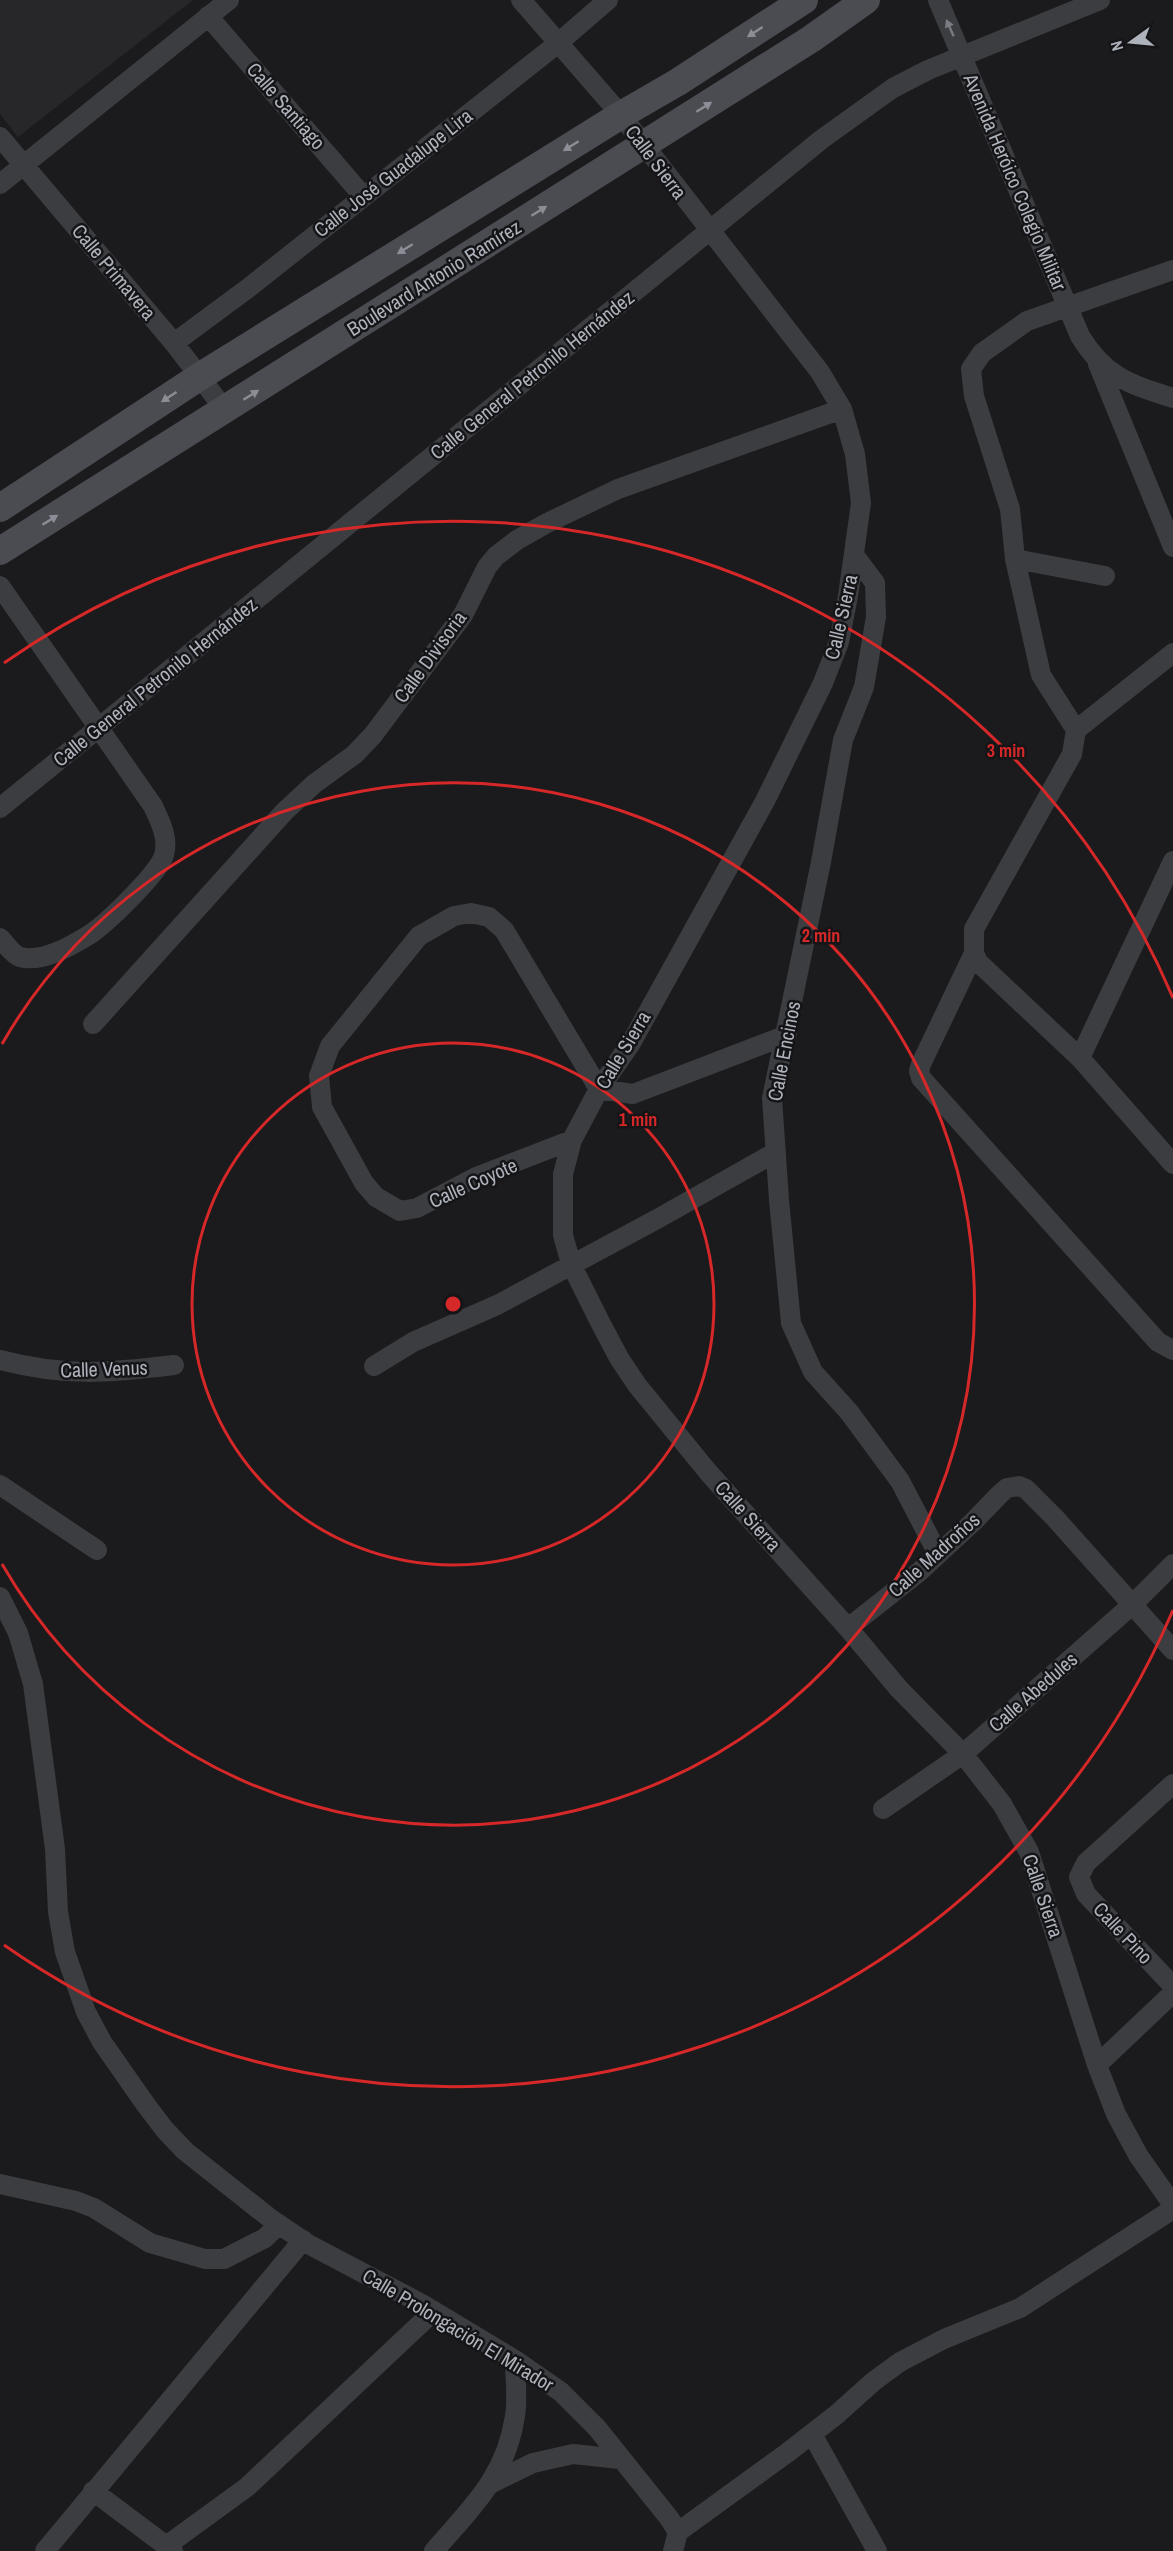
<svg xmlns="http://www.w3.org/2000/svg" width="1173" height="2551" viewBox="0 0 1173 2551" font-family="'Archivo Narrow',sans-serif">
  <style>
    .built { fill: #272729 }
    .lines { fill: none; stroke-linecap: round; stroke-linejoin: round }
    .street { stroke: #3c3d41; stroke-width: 20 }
    .secondary { stroke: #4a4c51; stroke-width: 28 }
    .oneway { fill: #7b7d84 }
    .oneway2 { fill: #8b8e96 }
    .ring { fill: none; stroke: #d62828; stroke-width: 3 }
    .labels { text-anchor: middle; stroke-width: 5; stroke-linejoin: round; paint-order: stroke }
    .street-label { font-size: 20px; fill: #aeb2bb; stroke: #151518 }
    .centre { fill: #d62828; stroke: #151518; stroke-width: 3 }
    .ring-label { font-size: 18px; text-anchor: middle; font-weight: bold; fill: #d62828; stroke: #151518; stroke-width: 5; stroke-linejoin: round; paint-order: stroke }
  </style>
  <rect width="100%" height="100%" fill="#1b1a1d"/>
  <path class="built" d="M0 0H193L18 137 0 114Z"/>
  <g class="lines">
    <path class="street" d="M521 0 621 115 820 372 842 409 855 454 861 503 848 596 839 642 823 683 765 801 631 1043 599 1089 572 1140 563 1174V1235L571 1264 600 1322 619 1358 637 1385 708 1472 848 1628 899 1689 963 1754 1002 1804 1029 1852 1097 2065 1116 2114 1138 2155 1173 2205
      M938 0 1080 336C1105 377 1129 384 1173 398
      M208 16 363 196
      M0 137 174 343 225 410
      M0 184 229 0
      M1173 270 1027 321 982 353 971 369 974 396 1010 509 1015 559 1041 675 1076 730 1072 754 974 929V953L978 962 1080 1058 1173 1164
      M174 343 247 289 557 44 608 0
      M1098 364 1173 547
      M854 555 875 583 876 617 864 687 843 740 821 862 772 1098 779 1200 791 1323 813 1372 849 1412 900 1481 938 1554
      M1015 559 1105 576
      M0 586 153 806C160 821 169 838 164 855 159 873 106 924 89 935 71 946 42 963 20 957 12 954 6 944 0 938
      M1076 730 1173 653
      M0 808 822 139 893 88 928 70 1100 0
      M974 953 921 1064 919 1071 921 1078 1158 1342 1173 1350
      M93 1024 284 812 314 784 355 754 373 735 463 615 487 567 496 556 517 540 547 523 618 489 842 409
      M1080 1058 1173 861
      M572 1140 476 1177 417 1208 400 1211 376 1197 364 1183 322 1107 319 1076 330 1046 419 936 454 916 471 913 489 917 504 930 599 1089 633 1094 787 1035
      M0 1360C65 1377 108 1373 174 1365
      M374 1366 413 1342 497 1305 659 1218 776 1152
      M0 1485 97 1550
      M0 1597 18 1633 33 1684 55 1849 58 1912 65 1952 86 2012 102 2042 146 2105 165 2130 185 2151 271 2219 308 2244 422 2304 515 2360 561 2392 597 2428 669 2518 678 2532 673 2551
      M848 1628 919 1572 973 1522 999 1495 1007 1488 1019 1486 1026 1489 1055 1518 1173 1650
      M1173 1784 1086 1863 1079 1877 1086 1894 1173 1986
      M883 1809 963 1754 1133 1604 1173 1564
      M1097 2065 1173 1993
      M0 2184 76 2201 94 2208 150 2243 205 2259H224L265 2238 279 2224
      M812 2434 877 2551
      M492 2483 533 2463 573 2454 620 2459
      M93 2491 173 2551
      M678 2532 787 2453 836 2415 874 2381 900 2362 944 2339 1020 2308 1173 2209
      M166 2546 247 2487 434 2311
      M45 2551 303 2240
      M434 2551C472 2507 506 2477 515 2416 518 2398 515 2378 515 2360"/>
    <path class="secondary" d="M0 508 199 377 621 115 678 82 804 0
      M0 551 811 39 866 0"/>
  </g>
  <defs><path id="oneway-solid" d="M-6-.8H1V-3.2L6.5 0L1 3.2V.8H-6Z" transform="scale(1.5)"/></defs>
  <use class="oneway" href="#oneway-solid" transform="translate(950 28) rotate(-114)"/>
  <g class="oneway2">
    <use href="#oneway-solid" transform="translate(755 32) rotate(147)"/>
    <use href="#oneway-solid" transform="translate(704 107) rotate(-32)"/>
    <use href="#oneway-solid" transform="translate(571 146) rotate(148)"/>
    <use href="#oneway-solid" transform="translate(539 211) rotate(-32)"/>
    <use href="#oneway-solid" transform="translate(405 249) rotate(148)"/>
    <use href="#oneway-solid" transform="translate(251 395) rotate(-32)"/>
    <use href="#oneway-solid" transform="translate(169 397) rotate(147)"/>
    <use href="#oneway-solid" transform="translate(50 520) rotate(-32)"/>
  </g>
  <g class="ring">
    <circle cx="453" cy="1304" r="261"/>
    <path d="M2 1044A521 521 0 1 1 2 1564"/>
    <path d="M1173 1610A782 782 0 0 1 4 1945M4 663A782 782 0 0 1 1173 998"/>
  </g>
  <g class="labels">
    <g class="street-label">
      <text transform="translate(286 106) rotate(49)" y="7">Calle Santiago</text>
      <text transform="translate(656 162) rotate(53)" y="7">Calle Sierra</text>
      <text transform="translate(393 173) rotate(-38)" y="7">Calle José Guadalupe Lira</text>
      <text transform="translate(1015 182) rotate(67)" y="7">Avenida Heróico Colegio Militar</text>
      <text transform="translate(114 272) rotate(50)" y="7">Calle Primavera</text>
      <text transform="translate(434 278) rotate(-32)" y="7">Boulevard Antonio Ramírez</text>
      <text transform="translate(532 375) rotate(-39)" y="7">Calle General Petronilo Hernández</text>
      <text transform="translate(841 617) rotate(-77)" y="7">Calle Sierra</text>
      <text transform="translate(430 657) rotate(-54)" y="7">Calle Divisoria</text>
      <text transform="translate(155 682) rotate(-39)" y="7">Calle General Petronilo Hernández</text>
      <text transform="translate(623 1050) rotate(-59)" y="7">Calle Sierra</text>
      <text transform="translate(784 1051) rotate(-79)" y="7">Calle Encinos</text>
      <text transform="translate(473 1183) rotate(-24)" y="7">Calle Coyote</text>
      <text transform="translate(104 1369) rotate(-2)" y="7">Calle Venus</text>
      <text transform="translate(748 1516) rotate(48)" y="7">Calle Sierra</text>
      <text transform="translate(934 1555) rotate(-42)" y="7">Calle Madroños</text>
      <text transform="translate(1033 1692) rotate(-41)" y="7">Calle Abedules</text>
      <text transform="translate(1043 1896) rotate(71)" y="7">Calle Sierra</text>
      <text transform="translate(1123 1933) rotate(47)" y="7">Calle Pino</text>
      <text transform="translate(458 2330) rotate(31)" y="7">Calle Prolongación El Mirador</text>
    </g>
  </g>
  <circle cx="453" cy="1304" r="9" class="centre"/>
  <g class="ring-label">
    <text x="1006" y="757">3 min</text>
    <text x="821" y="942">2 min</text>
    <text x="638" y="1126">1 min</text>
  </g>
  <g transform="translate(1131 42) rotate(255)" stroke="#151518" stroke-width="4.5" paint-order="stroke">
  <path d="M0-4.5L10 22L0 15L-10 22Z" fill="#aeb2bb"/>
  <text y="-9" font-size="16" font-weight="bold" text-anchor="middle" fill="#aeb2bb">N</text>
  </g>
</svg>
